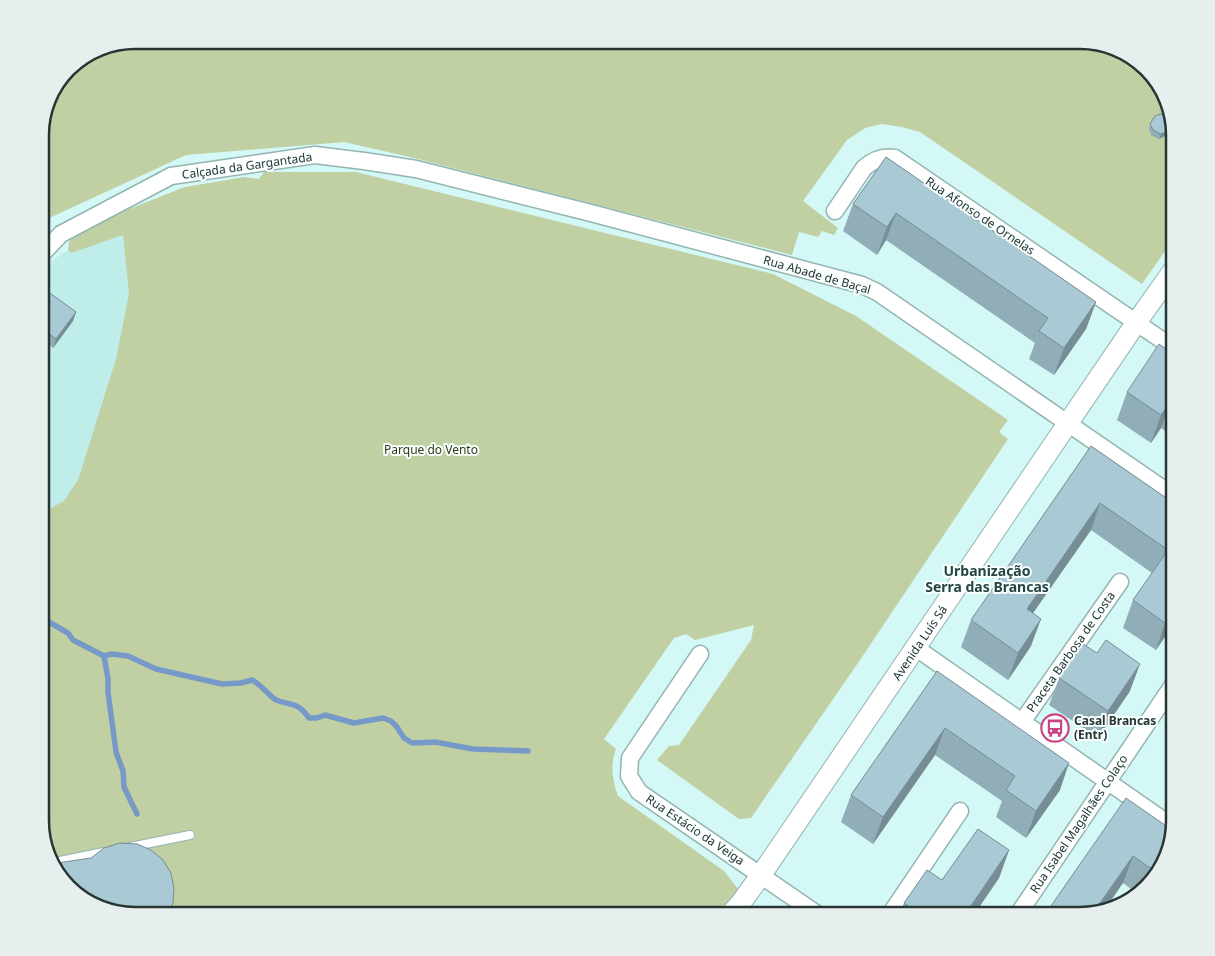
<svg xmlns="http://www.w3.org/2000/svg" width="1215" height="956" viewBox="0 0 1215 956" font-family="'Noto Sans',sans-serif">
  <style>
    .built { fill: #bfede9 }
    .green { fill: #c0d0a3 }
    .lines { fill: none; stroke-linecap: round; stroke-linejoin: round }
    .stream { stroke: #7799c8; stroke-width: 5.5 }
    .service-casing { stroke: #93b5b2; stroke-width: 10 }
    .minor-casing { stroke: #93b5b2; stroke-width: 19 }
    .tertiary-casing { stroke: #93b5b2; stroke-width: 22 }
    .service { stroke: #fff; stroke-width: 8 }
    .minor { stroke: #fff; stroke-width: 16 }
    .tertiary { stroke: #fff; stroke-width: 20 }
    .wall { fill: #91adb7 }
    .shaded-wall { fill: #768d95 }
    .building { fill: #a9c9d5; stroke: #768d95 }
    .labels { text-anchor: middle; stroke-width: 4; stroke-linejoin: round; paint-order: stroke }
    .street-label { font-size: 12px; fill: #273534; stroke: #f8fffe }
    .park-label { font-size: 12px; fill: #313d13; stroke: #f8fffe }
    .poi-label { font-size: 12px; font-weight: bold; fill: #273534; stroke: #f8fffe; text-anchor: start }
    .neighbourhood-label { font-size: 14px; font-weight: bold; fill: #264543; stroke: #f8fffe }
    .rim { fill: none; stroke: #273534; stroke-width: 2.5 }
  </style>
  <rect width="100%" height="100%" fill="#d4f8f5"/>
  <path class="built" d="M185 187 206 280 40 550V268L68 250 69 242 74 237 124 211Z"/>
  <path class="green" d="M135 40H1081L1143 63 1165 93 1175 135V237L1142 284 920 132 902 127 882 124 865 128 847 140 803 201 838 228 834 235 822 231 818 237 799 232 792 255 418 159 344 142 186 155 47 219 40 224V128L50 93 72 64Z
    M264 172H356L773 274 856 316 1008 420 999 432 1008 439 860 660 751 818 739 819 657 760 669 746 679 745 751 640 754 625 695 640 686 634 674 638 604 739 616 749C610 766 612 779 618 796L724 871 757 913 762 916H134L72 893 50 863 40 827V514L64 501 78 480 116 359 129 294 123 235 71 253 68 250 69 242 74 237 124 211 185 187 244 177 259 179Z"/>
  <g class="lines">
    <path class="stream" d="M40 617 68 633 73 640 104 656 112 654 128 656 156 669 222 684 241 683 252 680C262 685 270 697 276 700 291 706 297 701 309 718H317L325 715 354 723 383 718 391 721 397 727 404 738 412 743 435 742 473 749 528 751
      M104 656 108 679V692L116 752 123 771 124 787 137 814"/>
    <g class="service-casing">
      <path id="service" d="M130 847 190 835
        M50 863 104 852"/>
    </g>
    <g class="minor-casing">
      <path id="minor" d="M835 211 864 168C874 159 883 156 895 158L1175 349
        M40 256 61 234 171 176 315 155 364 161 416 169 591 213 862 285 877 292 1175 497
        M916 648 1173 827
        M700 654 630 758 629 776 639 792 820 916
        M1022 722 1120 582
        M889 916 960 811
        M1017 916 1175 682"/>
    </g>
    <g class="tertiary-casing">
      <path id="tertiary" d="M729 916 740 904 761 875 1136 323 1175 268"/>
    </g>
    <use href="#service" class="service"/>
    <use href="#minor" class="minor"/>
    <use href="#tertiary" class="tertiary"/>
  </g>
  <path class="wall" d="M1150 124 1168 131 1165 136 1159 139 1151 135 1149 129Z
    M886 157 1096 302 1086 329 1054 375 1029 359 1035 343 886 240 877 255 843 231 853 204Z
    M40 286 76 312 73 321 53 348 40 339Z
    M1175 355V438L1161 428 1151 443 1117 420 1127 392Z
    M1091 446 1175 504V622L1156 650 1123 628 1133 600 1152 573 1091 530 1033 613 1031 646 1008 680 961 647 971 620Z
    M937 671 1060 790 1026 838 996 817 1002 801 935 755 873 844 841 822 851 795Z
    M1059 678 1130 691 1098 738 1049 705Z
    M1172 830 1152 884 1138 894 1123 883 1044 916Z
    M1009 850 999 878 973 916H899L904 903 942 880Z"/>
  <path class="shaded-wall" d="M1170 126 1165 136 1159 139 1161 134Z
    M896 213 886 240 877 255 887 227Z
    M1096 302 1086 329 1054 375 1064 348Z
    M76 312 73 321 53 348 56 339Z
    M1171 401 1161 428 1151 443 1161 415Z
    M1100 503 1091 530 1017 636 1027 609Z
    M1175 609V622L1156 650 1165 623Z
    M1041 619 1031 646 1008 680 1018 653Z
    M1140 664 1130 691 1098 738 1108 711Z
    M945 728 935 755 873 844 883 817Z
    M1069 763 1060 790 1026 838 1036 811Z
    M1009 850 999 878 973 916H964Z
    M1133 856 1123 883 1104 911 1093 913Z"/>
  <path class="building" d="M1161 114 1167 117 1170 126 1167 131 1161 134 1153 130 1150 124 1155 116Z
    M886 157 1096 302 1064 348 1039 331 1048 318 896 213 887 227 853 204Z
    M40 286 76 312 56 339 40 327Z
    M1159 344 1175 355V404L1171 401 1161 415 1127 392Z
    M1091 446 1175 504V609L1165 623 1133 600 1168 550 1100 503 1027 609 1041 619 1018 653 971 620Z
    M1106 640 1140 664 1108 711 1059 678 1083 644 1097 653Z
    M937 671 1069 763 1036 811 1006 790 1015 776 945 728 883 817 851 795Z
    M1126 798 1172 830 1156 872 1133 856 1093 913 1080 916H1044Z
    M978 829 1009 850 964 916H923L904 903 927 870 942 880Z
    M120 843 137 844 151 850 163 860 171 873 174 888 173 903 167 916H134L72 893 50 864 91 858 104 848Z"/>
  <defs>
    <g id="bus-ring" transform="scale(1.4375)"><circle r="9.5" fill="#f8fffe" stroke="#cb4382" stroke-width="1.5"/><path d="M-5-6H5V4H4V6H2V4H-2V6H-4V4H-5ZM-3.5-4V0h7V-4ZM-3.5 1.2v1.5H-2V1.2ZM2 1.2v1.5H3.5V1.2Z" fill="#cb4382"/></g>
  </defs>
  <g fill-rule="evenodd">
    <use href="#bus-ring" x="1055" y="728"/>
  </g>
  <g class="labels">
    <g class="street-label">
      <text transform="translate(247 166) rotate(-8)" y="4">Calçada da Gargantada</text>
      <text transform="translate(980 216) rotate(34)" y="4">Rua Afonso de Ornelas</text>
      <text transform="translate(817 275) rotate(16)" y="4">Rua Abade de Baçal</text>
      <text transform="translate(920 643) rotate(-56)" y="4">Avenida Luís Sá</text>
      <text transform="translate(1071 652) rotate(-55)" y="4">Praceta Barbosa de Costa</text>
      <text transform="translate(1079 824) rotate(-56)" y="4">Rua Isabel Magalhães Colaço</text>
      <text transform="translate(695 830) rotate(34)" y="4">Rua Estácio da Veiga</text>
    </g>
    <g class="park-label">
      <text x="431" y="454">Parque do Vento</text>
    </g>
    <g class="poi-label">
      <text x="1074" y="725">Casal Brancas<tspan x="1074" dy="14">(Entr)</tspan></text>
    </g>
    <g class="neighbourhood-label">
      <text x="987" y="576">Urbanização<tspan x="987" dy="16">Serra das Brancas</tspan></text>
    </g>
  </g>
  <path d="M0 0H1215V956H0ZM135 49H1080A86 86 0 0 1 1166 135V821A86 86 0 0 1 1080 907H135A86 86 0 0 1 49 821V135A86 86 0 0 1 135 49Z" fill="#e7efee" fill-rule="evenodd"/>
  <path class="rim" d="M135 49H1080A86 86 0 0 1 1166 135V821A86 86 0 0 1 1080 907H135A86 86 0 0 1 49 821V135A86 86 0 0 1 135 49Z"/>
</svg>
